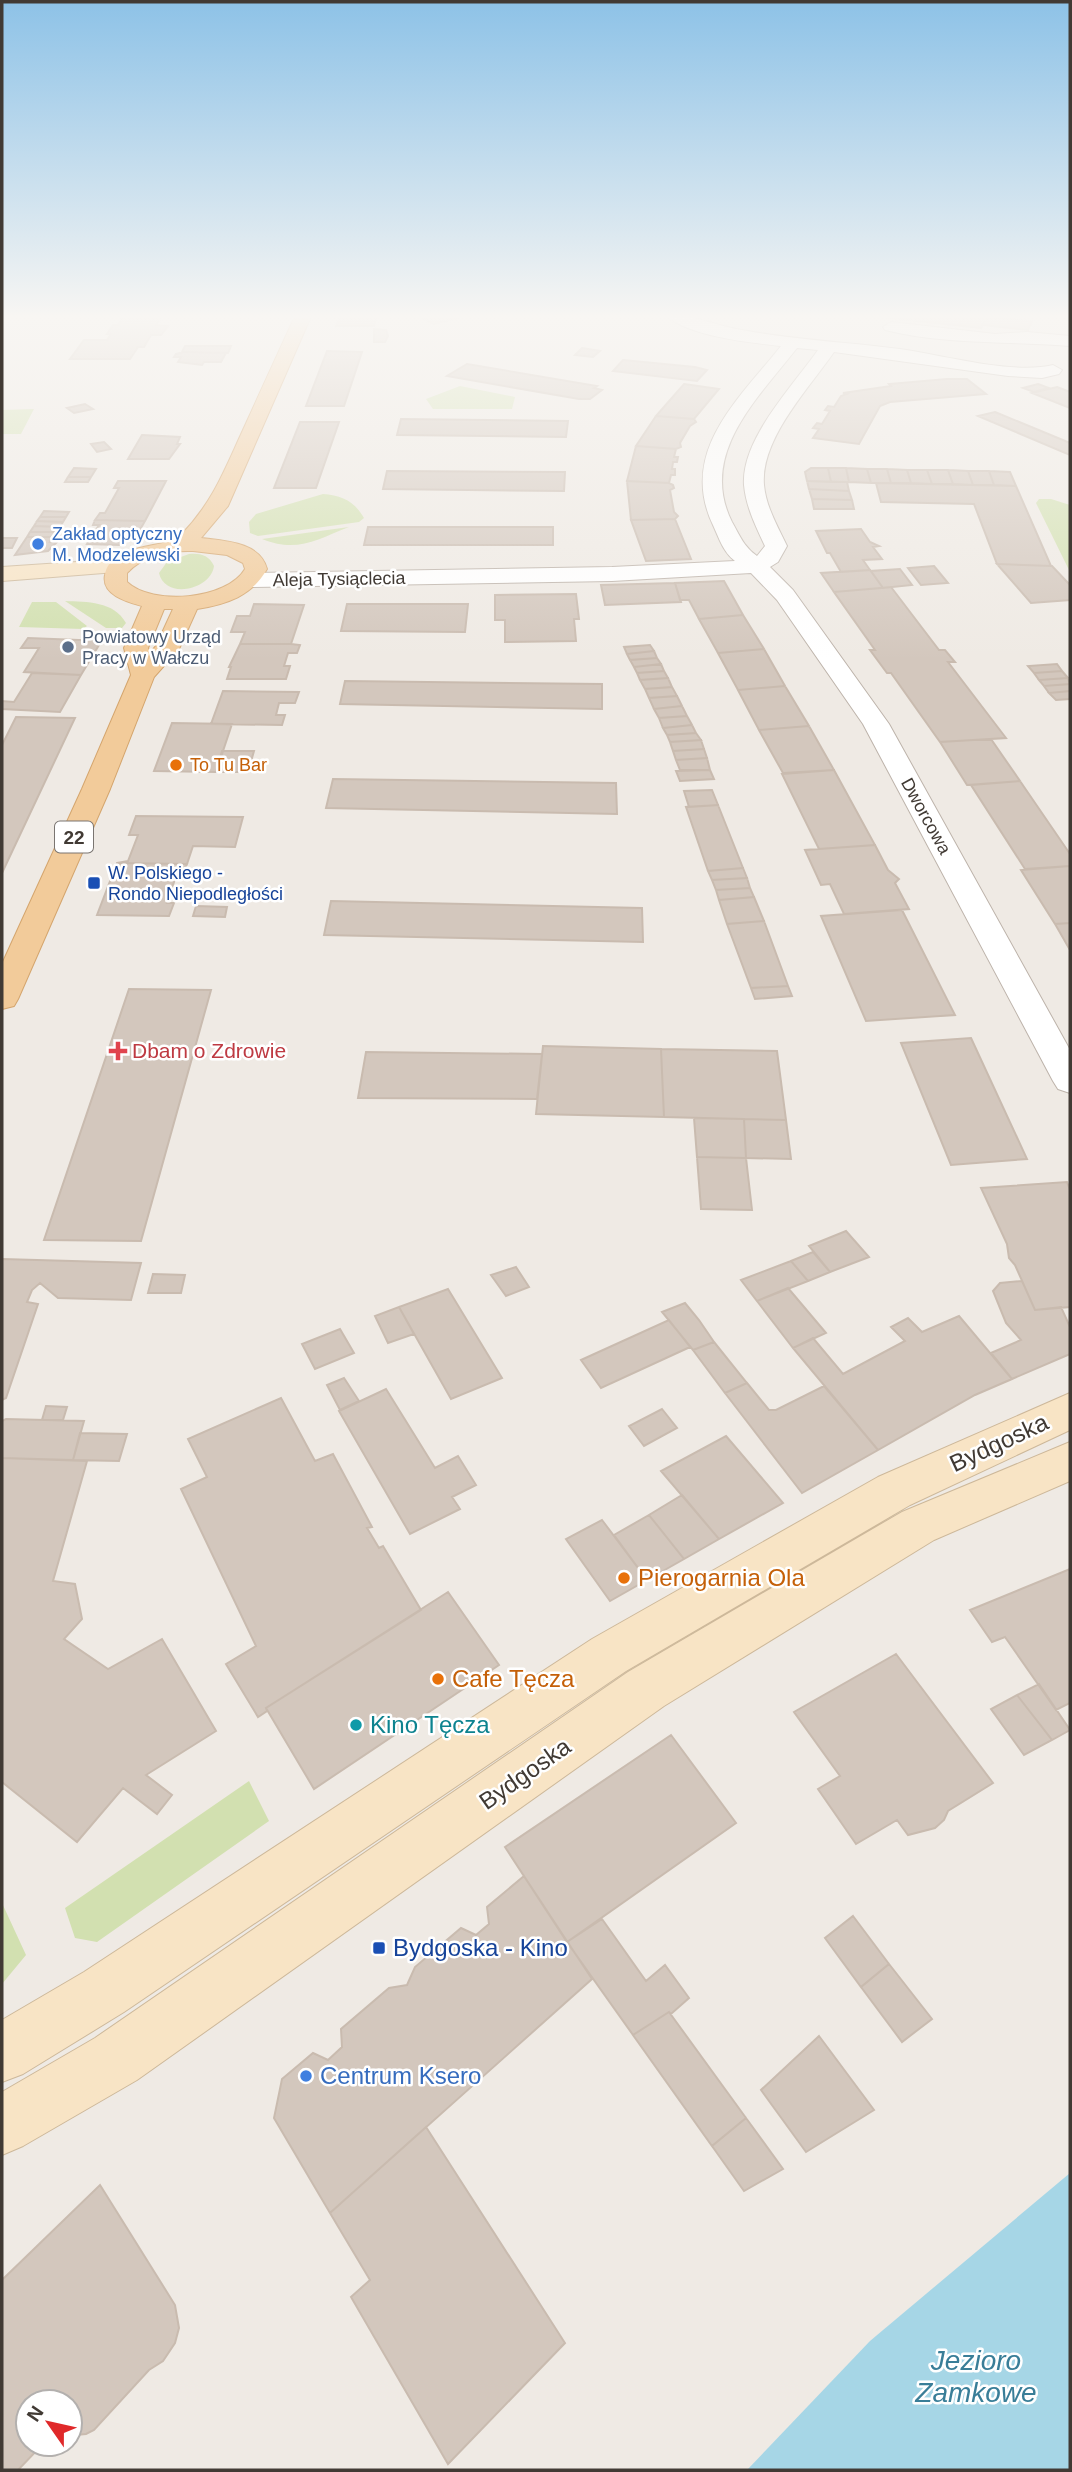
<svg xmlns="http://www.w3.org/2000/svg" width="1072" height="2472" viewBox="0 0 1072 2472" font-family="Arial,sans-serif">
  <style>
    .green { fill: #d2e0b0 }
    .water { fill: #a6d6e6 }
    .building { fill: #d3c7bd; stroke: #c9bbaf; stroke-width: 2 }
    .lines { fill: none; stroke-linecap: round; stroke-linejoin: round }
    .street-casing { stroke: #bdb3aa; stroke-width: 2 }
    .secondary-casing { stroke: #cdb89a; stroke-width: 2 }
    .primary-casing { stroke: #d4a56d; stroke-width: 2 }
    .street { fill: #fff; fill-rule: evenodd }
    .secondary { fill: #f8e4c5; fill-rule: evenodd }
    .primary { fill: #f2cb9a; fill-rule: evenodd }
    .shop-dot { fill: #3f7fe0; stroke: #fff; stroke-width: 2.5 }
    .service-dot { fill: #5c6f8a; stroke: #fff; stroke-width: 2.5 }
    .food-dot { fill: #e8710a; stroke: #fff; stroke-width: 2.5 }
    .transit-dot { fill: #1a4fb4; stroke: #fff; stroke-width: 2.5 }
    .health-dot { fill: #e0444e; stroke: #fff; stroke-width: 2.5 }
    .culture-dot { fill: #0f9aa8; stroke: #fff; stroke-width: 2.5 }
    .labels { text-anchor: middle; stroke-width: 5; stroke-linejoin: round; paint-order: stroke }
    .far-shop-label { font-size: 18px; fill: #366cbe; stroke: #fff; text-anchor: start }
    .far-street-label { font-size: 18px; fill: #413a34; stroke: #fff }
    .far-service-label { font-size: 18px; fill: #4e5e75; stroke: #fff; text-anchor: start }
    .far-food-label { font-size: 18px; fill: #c56008; stroke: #fff; text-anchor: start }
    .far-transit-label { font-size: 18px; fill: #164399; stroke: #fff; text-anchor: start }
    .shield { fill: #fff; stroke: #7a7571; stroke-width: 2 }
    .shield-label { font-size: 19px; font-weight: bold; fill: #413a34 }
    .health-label { font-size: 21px; fill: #be3a42; stroke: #fff; text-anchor: start }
    .near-street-label { font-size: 24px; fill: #413a34; stroke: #fff }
    .near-food-label { font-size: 24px; fill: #c56008; stroke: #fff; text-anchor: start }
    .near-culture-label { font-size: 24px; fill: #0d838f; stroke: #fff; text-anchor: start }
    .near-transit-label { font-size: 24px; fill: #164399; stroke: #fff; text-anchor: start }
    .near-shop-label { font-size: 24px; fill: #366cbe; stroke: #fff; text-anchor: start }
    .near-water-label { font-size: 28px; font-style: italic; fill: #397e98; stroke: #fff }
  </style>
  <rect width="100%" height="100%" fill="#efeae4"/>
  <path class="green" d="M460 386 515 397 512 409H433L426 399Z
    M34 409 21 434H2V410Z
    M323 494C342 495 355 502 364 518L359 522 258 536 250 533 249 522 256 514Z
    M1039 499H1051L1070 505V572L1036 503Z
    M349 527C316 540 297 553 262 539Z
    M189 554C200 553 209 555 214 566 211 590 165 600 159 573L167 562Z
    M65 601C87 602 114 601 126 623L122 628H106Z
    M32 602H56L87 626 83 629 19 627Z
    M249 1781 269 1821 97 1942 75 1938 65 1908Z
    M2 1903 26 1955 2 1984Z"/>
  <path class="water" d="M1070 2173V2470H747L870 2341Z"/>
  <path class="building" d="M126 314H163L156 325 168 326 161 335H151L144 347H138L130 359H70L84 340H107L111 334H107L113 325H118Z
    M377 314 374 326H336L341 314Z
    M413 314H473L434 324Z
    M884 314H956L987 317 981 328 881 317Z
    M987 317 1032 321 1028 330 983 325Z
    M374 329 386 330 388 336 385 342H374Z
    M185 346H231L228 353 182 352Z
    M582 348 600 351 593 357 575 355Z
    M327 351 362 352 344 406H306Z
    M184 352 226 353 221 362H204L202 365 178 362 181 357H174L176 354Z
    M623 360 695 367 707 370 697 381 613 371Z
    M467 364 597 386 594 388 602 390 590 399H579L447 376Z
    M947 379H967L986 394 890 402 880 406 859 444 813 438 819 429 813 428 817 423 822 424 830 411 825 410 828 406 834 407 841 396 847 394 843 393 891 386 889 384Z
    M684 384 719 389 694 419 656 416Z
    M1038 384 1049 388 1034 392 1023 388Z
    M1057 387 1070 392V408L1032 393Z
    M85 404 93 409 74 413 67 408Z
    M995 412 1070 443V455L978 416Z
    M656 416 694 419 696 422 690 426 680 443 681 447 676 449 636 446Z
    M401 419 568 421 566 437 397 435Z
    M300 422H339L316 488H274Z
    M142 435 180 437 177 444H180L169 459H128Z
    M104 442 111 449 97 452 91 444Z
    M636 446 676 449 674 457H678L677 462H673L672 469H675V475H671L669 483 627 481Z
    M74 468 96 469 91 477H68Z
    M811 468H828L831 482 807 481 805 472Z
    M828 468H846L849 482H831Z
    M846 468 867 469 871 483 849 482Z
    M867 469H887L891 483H871Z
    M887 469 907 470 911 483H891Z
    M907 470H927L932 484 911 483Z
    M927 470H948L953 484H932Z
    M948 470 968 471 973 485 953 484Z
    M387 471 565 472 564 491 383 489Z
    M968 471H989L994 485H973Z
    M989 471 1010 472 1016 486 994 485Z
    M68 477H91L88 482H65Z
    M118 481H166L145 521 95 520 100 513H105L119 488H114Z
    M627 481 669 483 673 485 674 488 670 490 674 512 678 516 675 519 631 520Z
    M807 481 847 482 849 491 809 489Z
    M876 483 1016 486 1051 566 997 564 974 504 881 502Z
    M809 489 849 491 852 500 812 499Z
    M812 499 852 500 854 509H814Z
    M44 511 69 512 66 517H40Z
    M40 517H66L63 522 37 521Z
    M675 519 691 559 646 561 631 520Z
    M95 520 145 521 134 540H122L119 545 87 544 99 525H93Z
    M37 521 63 522 60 527 34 526Z
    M34 526 60 527 56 532H30Z
    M368 527H553V545H364Z
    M861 529 870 542 879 546 873 547 882 559 863 560 870 570 841 572 830 553H827L816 531Z
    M30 532H56L53 537H27Z
    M27 537H53L50 542H57L48 551 15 555Z
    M2 538H17L12 548H2Z
    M997 564 1052 566 1070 585V600L1031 603Z
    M934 566 948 583 921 585 908 568Z
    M900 569 912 585 883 588 871 571Z
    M870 570 883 588 834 592 821 573Z
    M724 581 743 615 699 619 689 600H680L675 583Z
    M675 583 681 602 605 605 601 585Z
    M891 587 939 650H945L955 662H948L1006 738 940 742 891 673H887L870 650H875L834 592Z
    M576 594 579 619H574L576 641 505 642V620H495V595Z
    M254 604 304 605 291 644H240L245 632H231L237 616H250Z
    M347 604H468L465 632 341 631Z
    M743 615 764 649 718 653 699 619Z
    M28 638 79 640H102L81 675 24 672 39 648H21Z
    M240 644H291L300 645 297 653H288L284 666H290L286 679H227L231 667H229Z
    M650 645 654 651 627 654 624 647Z
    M764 649 785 686 738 690 718 653Z
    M654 651 657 658 630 660 627 654Z
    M657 658 661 664 634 667 630 660Z
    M661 664 664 671 637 673 634 667Z
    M1057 664 1062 671 1034 673 1028 666Z
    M664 671 668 678 640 680 637 673Z
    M1062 671 1068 678 1039 680 1034 673Z
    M32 673 81 675 60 712 2 709V701L14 702Z
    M668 678 672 687 645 689 640 680Z
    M1068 678 1070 684 1044 686 1039 680Z
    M345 681 602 684V709L340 704Z
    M1070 684V691L1049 693 1044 686Z
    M785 686 809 726 759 730 738 690Z
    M672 687 677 696 649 698 645 689Z
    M223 691 299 692 295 703H279L276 715H285L282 725 211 724Z
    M1070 691V699L1056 700 1049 693Z
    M677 696 682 706 654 709 649 698Z
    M682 706 687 716 659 718 654 709Z
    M687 716 692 725 663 728 659 718Z
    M16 717 75 718 2 873V745Z
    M172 723 232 724 216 772 154 771Z
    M692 725 696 733 667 735 663 728Z
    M809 726 834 770 783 773 759 730Z
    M696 733 701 740 670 742 667 735Z
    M991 739 1020 781 967 785 940 742Z
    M701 740 704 749 673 751 670 742Z
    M704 749 707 758 676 760 673 751Z
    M222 751H254L248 772H216Z
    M707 758 710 770H680L676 760Z
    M710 770 714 779 680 781 676 771Z
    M834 770 875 845 819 849 782 774Z
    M333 779 616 783 617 814 326 808Z
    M1020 781 1070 854V866L1025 869 971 785Z
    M712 790 718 805 689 807 684 791Z
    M718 805 743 868 708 871 686 807Z
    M136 816 243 817 235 847 193 846 187 864 117 863 128 861 138 835H129Z
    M875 845 888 870 899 879 895 883 909 909 844 914 830 884 821 885 805 850Z
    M117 863 187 864 182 876H176L167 903H174L169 916 97 915Z
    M1070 866V923L1055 924 1021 870Z
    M743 868 747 878 712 880 708 871Z
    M747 878 750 888 716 890 712 880Z
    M750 888 754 897 719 900 716 890Z
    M754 897 764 921 727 924 719 900Z
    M331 901 642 908 643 942 324 935Z
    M196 906 227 907 225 917 193 916Z
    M902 910 955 1015 866 1021 821 916Z
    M764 921 788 986 751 988 727 924Z
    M1070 923V950L1055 924Z
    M788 986 792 996 755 999 751 988Z
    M129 989 211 990 141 1241 44 1240Z
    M971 1038 1027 1159 951 1165 901 1043Z
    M543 1046 661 1049 664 1117 536 1114Z
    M661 1049 777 1051 786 1120 664 1117Z
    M366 1052 542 1054 537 1099 358 1098Z
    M694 1118 744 1119 746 1158 697 1157Z
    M744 1119 786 1120 791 1159 746 1158Z
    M697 1157 746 1158 752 1210 701 1209Z
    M1067 1182 1070 1190V1307L1035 1310 1015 1265 1009 1258 1007 1244 981 1188Z
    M846 1231 869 1257 830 1272 809 1246Z
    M813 1252 830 1272 808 1281 791 1261Z
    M2 1259 141 1263 131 1300 58 1298 40 1283 32 1290 27 1302 38 1304 6 1398 2 1400Z
    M791 1261 808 1281 757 1301 741 1280Z
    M516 1267 529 1287 506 1296 491 1275Z
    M153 1274 185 1275 181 1293H148Z
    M1022 1281 1035 1310 1061 1307 1070 1327V1354L1012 1379 991 1353 1021 1340 1006 1323 993 1291 1000 1283Z
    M788 1288 826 1333 793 1348 757 1301Z
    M448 1289 502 1378 451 1399 399 1307Z
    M685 1303 699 1320 714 1342 693 1350 662 1312Z
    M399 1307 414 1334 388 1343 375 1316Z
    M959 1316 1012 1379 975 1395 878 1450 793 1348 813 1338 843 1374 905 1341 891 1327 908 1318 922 1332Z
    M669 1320 690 1347 601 1388 581 1360Z
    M340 1329 354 1353 315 1369 302 1344Z
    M714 1342 747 1383 725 1393 693 1350Z
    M344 1378 359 1401 340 1410 327 1385Z
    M747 1383 769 1410H776L824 1386 878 1450 802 1493 725 1393Z
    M386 1389 435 1468 458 1456 476 1485 452 1497 460 1509 410 1534 339 1411Z
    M281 1398 315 1461 333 1454 372 1527 367 1528 379 1548 383 1546 421 1610 266 1708 267 1711 258 1717 226 1664 256 1646 181 1489 207 1477 188 1439Z
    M46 1406 67 1407 63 1420H42Z
    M662 1409 677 1428 644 1446 629 1426Z
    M6 1419 84 1421 73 1460 2 1458V1421Z
    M80 1433 127 1434 119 1461 73 1460Z
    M726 1436 783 1503 719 1539 661 1471Z
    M2 1458 87 1461 53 1581 75 1584 82 1619 64 1639 108 1669 162 1639 216 1731 146 1775 172 1795 157 1814 123 1788 77 1842 2 1782Z
    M682 1495 719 1539 684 1559 649 1515Z
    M649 1515 684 1559 647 1580 614 1535Z
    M602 1520 647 1580 610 1601 566 1539Z
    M1070 1569V1703L1056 1710 1005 1637 992 1642 970 1610Z
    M448 1592 499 1665 314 1789 266 1708Z
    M896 1654 993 1783 948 1811 944 1820 935 1828 908 1835 897 1820 856 1844 818 1789 840 1776 794 1712Z
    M1039 1684 1070 1730 1052 1740 1017 1695Z
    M1017 1695 1052 1740 1024 1755 991 1709Z
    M671 1735 736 1823 567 1942 505 1847Z
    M524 1876 592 1979 330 2213 274 2118 282 2079 313 2053 328 2060 342 2047 341 2029 389 1988 407 1985 415 1967 461 1928 476 1935 489 1924 487 1907Z
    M853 1916 889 1964 861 1987 825 1938Z
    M602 1919 646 1981 665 1965 689 1998 671 2014 669 2012 633 2035 567 1942Z
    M889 1964 932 2019 902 2042 861 1987Z
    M669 2012 746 2118 712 2146 633 2035Z
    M819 2036 874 2110 806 2152 761 2090Z
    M746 2118 783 2169 744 2191 712 2146Z
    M426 2127 565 2343 448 2464 351 2297 370 2280 330 2213Z
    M100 2185 175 2305 179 2328 175 2343 163 2361 149 2370 94 2430 86 2434 76 2435 70 2431V2402H28V2444H43L18 2470H2V2280Z"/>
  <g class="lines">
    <g class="street-casing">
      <path id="street" d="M665 314C692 314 716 326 742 330 795 340 847 342 900 349 943 355 1013 375 1053 365L1062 370 1059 374 1042 378 1008 376 834 352C810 387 760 439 764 485 766 507 778 527 787 546L778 562 770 567 793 590 889 724 1070 1050V1093L1058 1089 1053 1081 863 724 777 600 751 573 612 581 249 587 241 585 238 580 241 575 249 573 612 567 735 561C723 552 719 538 713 525 678 452 739 399 781 346 752 343 685 336 665 314ZM797 348 818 350C793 386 741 439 744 485 746 507 756 527 765 546L757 556C744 547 740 536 732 522 698 454 758 398 797 348Z
        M891 322 995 334 1027 332 1070 336V346C1009 341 945 345 885 330L883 327Z"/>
    </g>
    <g class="secondary-casing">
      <path id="secondary" d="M121 559 129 561 132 566 129 571 2 581V567Z
        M1070 1393V1430L910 1505 626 1671 124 2012 23 2074 2 2082V2020L84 1972 592 1639 878 1477Z
        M1070 1442V1481L934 1540 664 1706 137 2080 23 2146 2 2155V2092L95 2038 628 1672 902 1512Z"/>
    </g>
    <g class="primary-casing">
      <path id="primary" d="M296 314H312L228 506 201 538C225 541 260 542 267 569 252 596 227 604 197 609L179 649 154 677 110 789 18 999 14 1006 2 1009V964L82 789 131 675 124 648 142 606C128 602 101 595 105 575 111 541 166 550 181 535 213 502 224 471 243 430 260 392 278 353 296 314ZM193 551 227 555 243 563 245 569C227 600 152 606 127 582V573C142 556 171 550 193 551ZM164 609H173L156 646 150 653 148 648Z"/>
    </g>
    <use href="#street" class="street"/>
    <use href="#secondary" class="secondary"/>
    <use href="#primary" class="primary"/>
  </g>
  <linearGradient id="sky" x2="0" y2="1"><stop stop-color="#8dc2e7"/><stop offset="0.48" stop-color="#f8f6f3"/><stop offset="1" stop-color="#f8f6f3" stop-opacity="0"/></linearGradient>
  <rect width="1072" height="660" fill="url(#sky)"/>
  <g class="shop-dot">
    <circle cx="38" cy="544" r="7"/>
    <circle cx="306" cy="2076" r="7"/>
  </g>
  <circle class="service-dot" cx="68" cy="647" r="7"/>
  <g class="food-dot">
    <circle cx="176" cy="765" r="7"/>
    <circle cx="624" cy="1578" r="7"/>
    <circle cx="438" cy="1679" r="7"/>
  </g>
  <g class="transit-dot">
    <rect x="87" y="876" width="14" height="14" rx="3.5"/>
    <rect x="372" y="1941" width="14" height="14" rx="3.5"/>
  </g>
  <path class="health-dot" d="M114.5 1040.5h7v7h7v7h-7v7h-7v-7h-7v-7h7z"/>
  <circle class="culture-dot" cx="356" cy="1725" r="7"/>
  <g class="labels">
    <g class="far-shop-label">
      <text x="52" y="540">Zakład optyczny<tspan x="52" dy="21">M. Modzelewski</tspan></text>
    </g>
    <g class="far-street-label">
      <text transform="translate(339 579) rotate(-1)" y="6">Aleja Tysiąclecia</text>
      <text transform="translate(926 816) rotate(61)" y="6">Dworcowa</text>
    </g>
    <g class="far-service-label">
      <text x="82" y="643">Powiatowy Urząd<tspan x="82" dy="21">Pracy w Wałczu</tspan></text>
    </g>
    <g class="far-food-label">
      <text x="190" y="771">To Tu Bar</text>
    </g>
    <g class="far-transit-label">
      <text x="108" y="879">W. Polskiego -<tspan x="108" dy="21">Rondo Niepodległości</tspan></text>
    </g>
    <rect class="shield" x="55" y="821.5" width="38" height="31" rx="5"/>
    <g class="shield-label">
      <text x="74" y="844">22</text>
    </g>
    <g class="health-label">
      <text x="132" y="1058">Dbam o Zdrowie</text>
    </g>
    <g class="near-street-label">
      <text transform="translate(999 1443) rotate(-25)" y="8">Bydgoska</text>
      <text transform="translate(525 1774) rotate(-35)" y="8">Bydgoska</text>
    </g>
    <g class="near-food-label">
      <text x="638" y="1586">Pierogarnia Ola</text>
      <text x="452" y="1687">Cafe Tęcza</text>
    </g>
    <g class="near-culture-label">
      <text x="370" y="1733">Kino Tęcza</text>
    </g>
    <g class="near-transit-label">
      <text x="393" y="1956">Bydgoska - Kino</text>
    </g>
    <g class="near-shop-label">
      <text x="320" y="2084">Centrum Ksero</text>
    </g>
    <g class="near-water-label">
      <text x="976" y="2370">Jezioro<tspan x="976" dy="32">Zamkowe</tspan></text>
    </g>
  </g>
  <rect width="1072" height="2472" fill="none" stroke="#413a34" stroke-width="7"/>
  <g transform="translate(49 2423) rotate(304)"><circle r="33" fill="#ffffff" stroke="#b3b0ae" stroke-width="2"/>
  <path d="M0-5L12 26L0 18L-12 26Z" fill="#e0292a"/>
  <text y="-10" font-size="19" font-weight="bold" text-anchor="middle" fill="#413a34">N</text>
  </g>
</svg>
